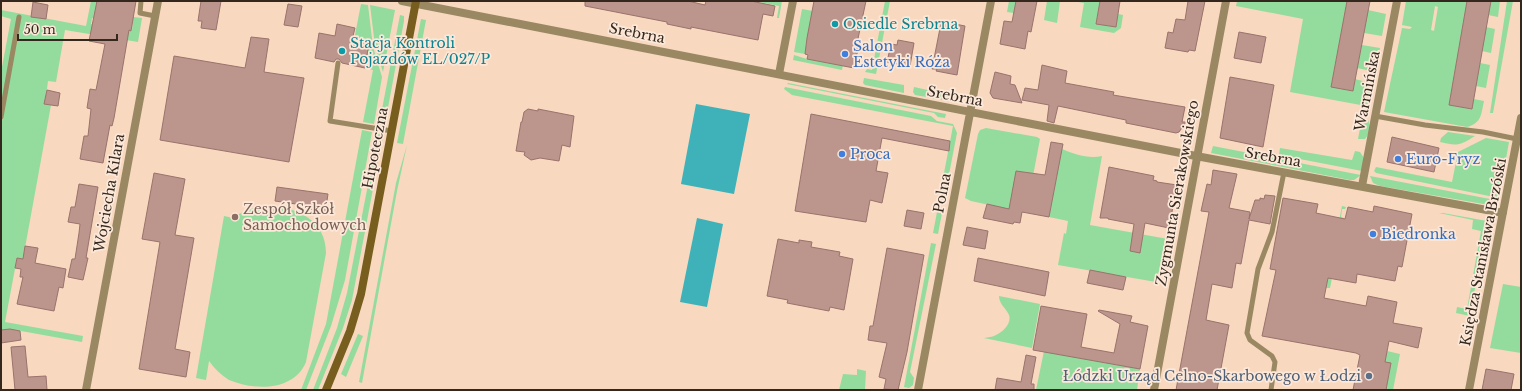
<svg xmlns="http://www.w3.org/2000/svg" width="1522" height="391" viewBox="0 0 1522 391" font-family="'Libre Baskerville',serif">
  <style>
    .green { fill: #93dc9e; fill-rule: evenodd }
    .water { fill: #3eb2b8 }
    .building { fill: #bc958d; stroke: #99736c }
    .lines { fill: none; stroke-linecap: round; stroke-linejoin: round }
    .lane { stroke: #998862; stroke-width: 5 }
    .street { stroke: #998862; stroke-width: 8 }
    .secondary { stroke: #775e1e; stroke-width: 8 }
    .culture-dot { fill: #0f9aa8; stroke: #fce8d9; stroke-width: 1.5 }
    .shop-dot { fill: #3f7fe0; stroke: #fce8d9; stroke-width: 1.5 }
    .education-dot { fill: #8d6e63; stroke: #fce8d9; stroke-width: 1.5 }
    .service-dot { fill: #5c6f8a; stroke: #fce8d9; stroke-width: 1.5 }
    .labels { text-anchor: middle; stroke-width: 3.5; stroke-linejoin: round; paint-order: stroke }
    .culture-label { font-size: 14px; fill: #0d838f; stroke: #fce8d9; text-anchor: start }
    .street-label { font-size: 14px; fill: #34281e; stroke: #fce8d9 }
    .shop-label { font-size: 14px; fill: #366cbe; stroke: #fce8d9; text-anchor: start }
    .education-label { font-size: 14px; fill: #785e54; stroke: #fce8d9; text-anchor: start }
    .service-label { font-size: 14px; fill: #4e5e75; stroke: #fce8d9; text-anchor: end }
  </style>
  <rect width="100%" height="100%" fill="#f8d8bf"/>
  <path class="green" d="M91 1H97L94 19 92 18 91 24 132 31 133 17 142 18 138 42 65 30 56 82 48 81 45 104 51 105 23 259 17 258 5 322 83 336 82 342 10 329 1 330V72L11 19 1 16V10L86 26Z
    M754 1H782L779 18H777L779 6Z
    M885 1H890L876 74 865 72 867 69 872 70Z
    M1009 1H1016L1014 13 1007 12Z
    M1047 1H1060L1057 23 1044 20Z
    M1072 1H1100L1096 24 1116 27 1118 14 1123 15 1121 28 1114 33 1080 27 1084 3Z
    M1237 1H1347L1331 86 1353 91 1355 79 1374 84 1370 104 1366 106 1290 92 1303 19 1236 6Z
    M1406 1H1467L1449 105 1471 109 1474 99 1484 101C1481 114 1482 123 1467 127L1384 112 1402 28 1410 29 1412 27 1402 25ZM1435 6 1438 7 1434 31 1431 30Z
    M1491 1H1500L1498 17 1488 15Z
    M1507 1H1513L1493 113H1490Z
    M361 4 368 5 373 47 382 77 374 124 363 122 373 70 365 68 369 43 354 40Z
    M370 5 395 10 383 72 375 46Z
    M802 9 813 11 805 54 794 52Z
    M1368 10 1386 14 1382 36 1364 33Z
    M400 15 404 16V21L385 124 379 125Z
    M421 19 426 20 403 144 397 143Z
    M1486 27 1495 29 1491 53 1482 51Z
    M1362 45 1380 48 1376 72 1357 68Z
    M794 55 807 59 843 65 842 70 793 60Z
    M1480 63 1490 65 1486 88 1476 86Z
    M864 78 904 85V93L865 85 863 83Z
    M788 83 946 114 945 118 938 117 934 113 787 84Z
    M785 87 931 116 937 121 953 124 957 133 945 195 940 194 953 126 792 95 784 89Z
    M914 87 950 95 949 101 915 95 913 92Z
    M1362 118 1368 120C1371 128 1370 133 1365 139H1358Z
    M986 128 1037 137 1040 139 1026 213 971 201 965 198 978 134 980 130Z
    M362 130 372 132 345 280 331 326 306 390H301L326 324Z
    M1448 132 1475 136C1459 146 1457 146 1440 142L1441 138Z
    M378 133 383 136 352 300 343 328 318 390H313L337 328 347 293Z
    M1486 138 1509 142 1499 198 1376 173 1374 171 1376 167 1452 182 1458 152Z
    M407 145 397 191 362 383 359 382 396 183Z
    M1213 146 1361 175 1354 180H1350L1211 153Z
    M1280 148 1352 160 1355 151 1360 152 1364 158 1362 171 1279 155Z
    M1062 149C1074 154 1088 159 1102 156L1090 225 1168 239 1156 282 1058 265 1064 233 1066 234 1068 221 1049 217Z
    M1370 176 1490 199 1489 205 1380 186 1373 183Z
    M269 206C298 207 326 221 326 253L306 362C294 391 255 391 229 380 221 375 215 369 209 361L206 380 196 378 224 216 233 218C244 210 256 207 269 206Z
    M1342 206 1346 207 1345 209H1342L1341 217 1344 218 1330 288H1326Z
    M937 212 942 213 938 234 933 233Z
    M1439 213H1443L1487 221 1470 316 1456 313 1457 307 1467 309 1481 231 1472 229 1473 220Z
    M931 243 936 244 910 372 914 378 913 385 909 388 904 387Z
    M1503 284 1521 287V353L1490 348Z
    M999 296 1040 304 1032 348 984 338C988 337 993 337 996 335 1003 332 1012 323 1009 315 1006 308 999 304 999 296Z
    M358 334 363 336 346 377 341 374Z
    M1044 351 1140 369 1137 390H1036Z
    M1387 351 1400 354 1393 390H1386L1391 363 1385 362Z
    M857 369 866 371 865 390H839L843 374 857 375Z"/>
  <path class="water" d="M696 104 750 114 734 194 681 184Z
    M697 218 723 224 707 307 680 302Z"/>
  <path class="building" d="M97 1H136L131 31 129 30 114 118 112 126 110 125 103 163 80 159 84 136H88L91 109 87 108 90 89 96 90 105 44 89 41Z
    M201 1H221L216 30 201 28 202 21H198Z
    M585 1H688L705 5 706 1H751L775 6 773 16 763 14 758 40 691 27V29L667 24V22L585 6Z
    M814 1H866L856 48 858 49 854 68 807 59 808 55 805 54 807 38Z
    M1016 1H1037L1031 32 1028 31 1025 49 1000 44 1004 21 1012 22Z
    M1100 1H1120L1116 27 1096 24Z
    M1188 1H1205L1195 51 1189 50 1188 52 1165 48 1168 32 1173 33 1176 19 1185 20Z
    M1347 1H1370L1353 91 1331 87Z
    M1467 1H1491L1472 109 1449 105Z
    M33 2 48 5 46 19 31 17Z
    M288 4 302 6 298 27 284 25Z
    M945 22 965 26 957 75 936 71 937 69H932L941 23 945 24Z
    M337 24 355 28 352 40 369 43 365 68 342 63 339 59H336L334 62 315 58 319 33 335 36Z
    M1239 32 1266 37 1261 63 1234 58Z
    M251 37 269 39 264 72 304 78 289 162 160 140 174 56 245 68Z
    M898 40 914 43 910 66 887 62 891 44 897 45Z
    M1042 65 1067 71 1065 83 1114 92 1113 95 1185 107 1182 122H1186L1179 132 1176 133 1126 123V120L1058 106 1054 123 1047 121 1049 105 1022 100 1025 88 1038 90Z
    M995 72 1011 76 1010 84 1015 85 1022 103 993 98 990 93Z
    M1230 77 1274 85 1263 147 1220 138Z
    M47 90 60 93 58 106 44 104Z
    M528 109 538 111V109L574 116 570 147 562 145 559 161 540 158 531 160 524 155 525 152 516 151 521 122H522L524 112Z
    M811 114 950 141 949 151 882 138 876 171 888 173 882 203 870 200 866 222 795 211Z
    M1392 137 1439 148 1434 172 1387 162Z
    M1051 142 1063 144 1049 217 1022 212 1020 223 1014 222 1013 224 983 218 987 204 1009 209 1016 171 1045 175Z
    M1109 167 1154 176 1153 180 1157 181V182L1177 185 1169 228 1145 223 1140 253 1130 251 1134 224 1108 219V218H1100Z
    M1213 170 1237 174 1229 208 1250 212 1249 219 1255 200H1260V198L1264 199 1265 195 1275 196 1270 224 1249 220 1241 264 1236 263 1232 288 1212 284 1206 320 1229 325 1217 390H1176L1209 212 1201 211 1207 184 1211 185Z
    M154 173 185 179 175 235 194 238 175 349 190 352 186 377 139 369 160 242 142 239Z
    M79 184 98 187 86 258H88L83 280 68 277 72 259H75L79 233 80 224 68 222 71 207H75Z
    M277 187 328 194 325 214 303 211V205L275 201Z
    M1283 198 1318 204 1316 213 1345 219 1348 207 1373 212 1374 206 1412 214 1402 267 1398 266 1395 281 1357 274 1356 283 1328 278 1324 298 1366 306 1368 296 1397 302 1393 323 1422 328 1418 348 1389 341 1385 362 1391 363 1386 390H1353L1360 355 1356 353 1262 336 1276 270 1270 269Z
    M907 210 924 213 921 229 904 226Z
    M967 227 988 231 985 249 963 245Z
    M778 239 799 243V240L812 242 811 247 840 252 839 256 853 259 844 310 830 307 829 311 787 303 788 300 767 296Z
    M25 246 38 248 35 263 66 269 63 288 59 287 54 311 17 304 23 277H20L21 269 15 268 17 258 23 259Z
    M887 248 924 255 907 352 898 390 884 389 886 379 879 377 887 343 868 340 870 326H873Z
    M978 258 1049 272 1045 296 974 281Z
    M1090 270 1126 277 1123 290 1087 283Z
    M1041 306 1087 314 1081 347 1114 353 1120 324 1098 311 1099 310 1132 316 1130 322 1148 326 1140 369 1033 350Z
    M10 329 20 331 21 340 1 343V330Z
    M25 346 28 377 46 376 47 390H15L11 347Z
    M1026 355 1036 357 1031 384H1034V390H995L997 378 1021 382Z
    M1486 369 1514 374 1511 390H1482Z"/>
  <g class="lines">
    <path class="lane" d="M141 1 140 13 155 16
      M338 63 330 121 392 131
      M1375 116 1425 125 1483 132 1517 139
      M1 117 19 17
      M1271 390 1275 362 1272 356 1250 340 1247 333 1258 269 1272 232 1284 172"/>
    <path class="street" d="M402 1 1196 156 1503 213
      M779 74 793 1
      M1362 186 1397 1
      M86 390 158 1
      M918 390 991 1
      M1154 390 1226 1
      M1469 390 1521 118"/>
    <path class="secondary" d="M326 390 350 331 361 294 416 1"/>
  </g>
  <g class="culture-dot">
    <circle cx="835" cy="24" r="4"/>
    <circle cx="342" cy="51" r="4"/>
  </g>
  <g class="shop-dot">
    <circle cx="845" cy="54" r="4"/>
    <circle cx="842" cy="154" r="4"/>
    <circle cx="1398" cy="159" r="4"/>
    <circle cx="1373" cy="234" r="4"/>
  </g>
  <circle class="education-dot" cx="235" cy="217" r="4"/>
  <circle class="service-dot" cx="1369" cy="376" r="4"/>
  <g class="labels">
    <g class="culture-label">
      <text x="843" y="29">Osiedle Srebrna</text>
      <text x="350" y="48">Stacja Kontroli<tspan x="350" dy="16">Pojazdów EL/027/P</tspan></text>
    </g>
    <g class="street-label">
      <text transform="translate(637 33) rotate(11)" y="5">Srebrna</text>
      <text transform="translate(1367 91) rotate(-79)" y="5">Warmińska</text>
      <text transform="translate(955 96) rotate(11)" y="5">Srebrna</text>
      <text transform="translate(375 148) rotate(-79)" y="5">Hipoteczna</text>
      <text transform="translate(1273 157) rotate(10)" y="5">Srebrna</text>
      <text transform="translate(109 193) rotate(-80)" y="5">Wojciecha Kilara</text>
      <text transform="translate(942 193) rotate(-79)" y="5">Polna</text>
      <text transform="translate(1177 193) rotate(-80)" y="5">Zygmunta Sierakowskiego</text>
      <text transform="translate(1483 252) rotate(-79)" y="5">Księdza Stanisława Brzóski</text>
    </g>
    <g class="shop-label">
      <text x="853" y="51">Salon<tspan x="853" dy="16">Estetyki Róża</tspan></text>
      <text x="850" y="159">Proca</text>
      <text x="1406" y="164">Euro-Fryz</text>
      <text x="1381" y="239">Biedronka</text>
    </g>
    <g class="education-label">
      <text x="243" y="214">Zespół Szkół<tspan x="243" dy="16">Samochodowych</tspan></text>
    </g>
    <g class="service-label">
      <text x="1361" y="381">Łódzki Urząd Celno-Skarbowego w Łodzi</text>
    </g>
  </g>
  <rect width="1522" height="391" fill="none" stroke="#34281e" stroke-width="4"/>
  <path d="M18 34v6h99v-6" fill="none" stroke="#34281e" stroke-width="2"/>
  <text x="24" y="34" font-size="12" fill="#34281e" stroke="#fce8d9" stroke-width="3" paint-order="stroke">50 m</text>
</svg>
